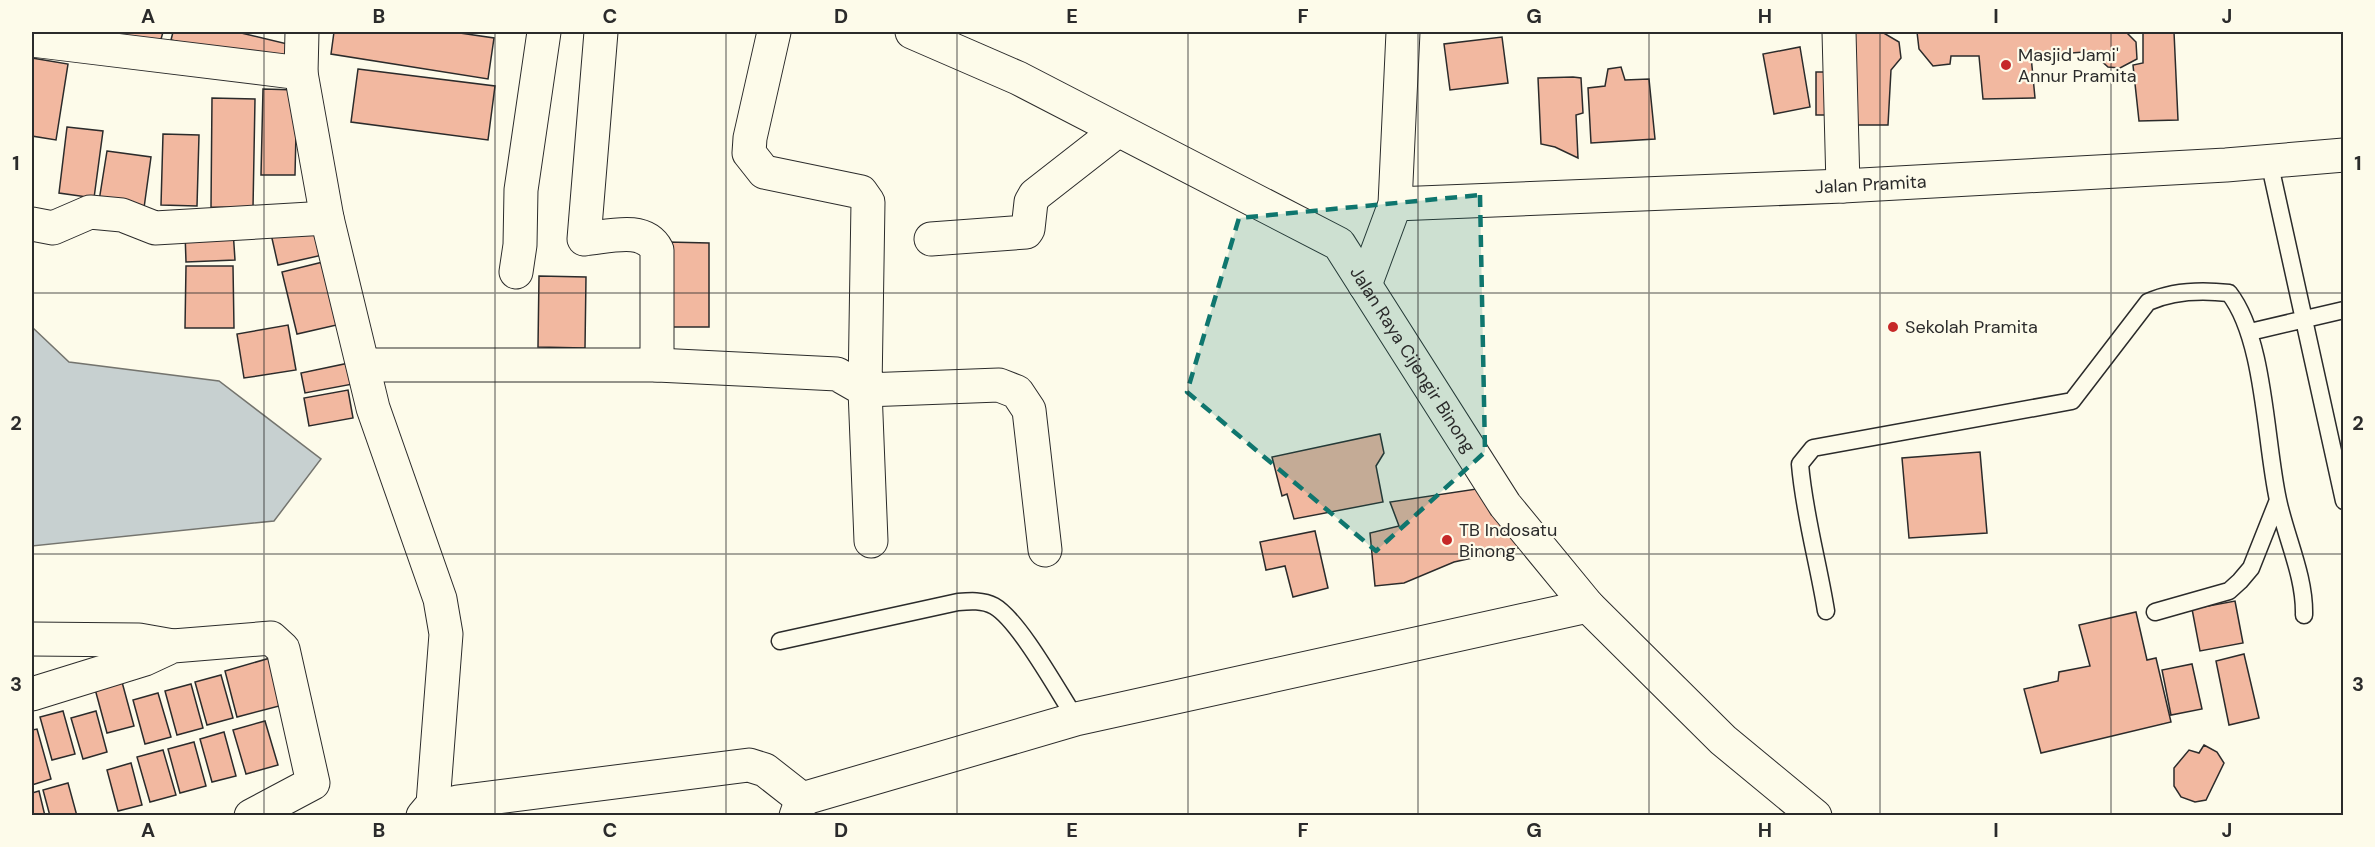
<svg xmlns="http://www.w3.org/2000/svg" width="2375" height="847" viewBox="0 0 2375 847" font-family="'DM Sans',sans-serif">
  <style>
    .water { fill: #c7d0d0; stroke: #74746e; stroke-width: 1.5 }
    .building { fill: #f2b8a0; stroke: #2b2b2b; stroke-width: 1.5 }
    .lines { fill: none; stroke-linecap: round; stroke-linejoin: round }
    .service-casing { stroke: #2b2b2b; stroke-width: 19 }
    .minor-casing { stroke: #2b2b2b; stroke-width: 35 }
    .tertiary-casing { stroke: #2b2b2b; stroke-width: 35 }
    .service { stroke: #fdfbea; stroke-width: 16 }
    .minor { stroke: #fdfbea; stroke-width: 33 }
    .tertiary { stroke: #fdfbea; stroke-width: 33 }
    .marked { fill: #0f766e; fill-opacity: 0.2; stroke: #0f766e; stroke-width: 4.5; stroke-dasharray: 12 8; stroke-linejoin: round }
    .grid { fill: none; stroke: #2b2b2b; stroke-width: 1.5; stroke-opacity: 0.55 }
    .poi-dot { fill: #c62828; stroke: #fdfbea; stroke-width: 2 }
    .labels { text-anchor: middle; stroke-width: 4.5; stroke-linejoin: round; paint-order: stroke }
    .poi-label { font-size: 18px; fill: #2b2b2b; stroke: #fdfbea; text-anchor: start }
    .street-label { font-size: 18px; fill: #2b2b2b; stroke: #fdfbea }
    .neatline { fill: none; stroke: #2b2b2b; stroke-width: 2 }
    .grid-label { font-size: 20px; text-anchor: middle; font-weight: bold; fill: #2b2b2b }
  </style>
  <rect width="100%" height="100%" fill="#fdfbea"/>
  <path class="water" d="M32 327 69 362 219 381 321 459 274 521 32 546Z"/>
  <path class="building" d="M88 32H163L158 50Z
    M173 32H237L300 47 294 70 171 40Z
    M334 32H453L494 38 488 79 331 54Z
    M1844 32H1882L1899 42 1901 58 1891 70 1888 125H1844Z
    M1917 32H2126L2136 42 2137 59 2120 68 2108 67 2098 58 2084 52 2031 56 2035 98 1983 99 1979 56H1951L1950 64 1933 66 1919 49Z
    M2143 32H2174L2178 120 2139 121 2133 65 2143 63Z
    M1502 37 1508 83 1450 90 1444 44Z
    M1800 47 1810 107 1774 114 1763 54Z
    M32 58 68 64 56 140 32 136Z
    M1621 67 1625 80 1649 79 1655 139 1591 143 1588 88 1605 86 1608 69Z
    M358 69 495 86 488 140 351 122Z
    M1816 72H1836L1837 115H1816Z
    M1573 77 1581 78 1583 113 1576 115 1578 158 1555 147 1541 144 1538 78Z
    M263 89 297 90 295 175H261Z
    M212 98 255 99 253 208 211 207Z
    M67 127 103 131 94 198 59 193Z
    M163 134 199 135 197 206 161 205Z
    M107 151 151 157 144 208 99 201Z
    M320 223 327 254 278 265 271 234Z
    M233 230 235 260 186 262 185 232Z
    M667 242 709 243V327H667Z
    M327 261 341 324 297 334 282 272Z
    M186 266H233L234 328H185Z
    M539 276 586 277 585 348 538 347Z
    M288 325 296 370 244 378 237 334Z
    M349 363 353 384 305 393 301 373Z
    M348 390 353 418 309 426 304 398Z
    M1380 434 1384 453 1376 466 1383 502 1294 519 1287 494 1282 496 1272 457Z
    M1980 452 1987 533 1909 538 1902 458Z
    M1483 488 1527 546 1454 562 1404 583 1375 586 1370 533 1399 526 1390 502Z
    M1315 531 1328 588 1293 597 1285 566 1266 570 1260 542Z
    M2235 601 2243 643 2200 651 2192 609Z
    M2136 612 2147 660 2156 658 2171 722 2041 753 2024 689 2058 681 2059 672 2090 666 2079 625Z
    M2244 654 2259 718 2229 725 2216 661Z
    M270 658 283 705 237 717 225 671Z
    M2192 664 2202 709 2171 715 2162 670Z
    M221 675 233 718 207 725 195 682Z
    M122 682 134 726 107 733 95 689Z
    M191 684 203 728 177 735 165 691Z
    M158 693 171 737 145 744 133 700Z
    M63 711 75 754 52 760 40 717Z
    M96 711 107 752 83 759 71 718Z
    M265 721 278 765 246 774 233 730Z
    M37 729 51 779 32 785V730Z
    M224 732 236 776 212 782 200 739Z
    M194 742 206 786 180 793 168 749Z
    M2204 745 2217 752 2224 763 2206 800 2195 802 2181 797 2174 786V768L2189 750 2199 753Z
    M163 750 176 795 150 802 137 757Z
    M131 763 142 805 118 811 107 770Z
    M68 783 77 816H50L43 790Z
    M39 791 45 816H32V793Z"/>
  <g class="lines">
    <g class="service-casing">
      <path id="service" d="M2269 161 2344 501
        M2250 332 2344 310
        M1826 611C1818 561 1804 514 1800 464L1813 448 2072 401 2148 302C2172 291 2203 290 2229 293 2265 339 2265 441 2278 500 2286 538 2305 576 2304 615
        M2155 612 2229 591 2240 581 2251 568 2278 500
        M780 641 958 602C970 601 983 600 994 606 1019 620 1059 693 1076 719"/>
    </g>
    <g class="minor-casing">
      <g id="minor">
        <path d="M302 32 301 73 327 218 373 408 440 599 446 634 433 804 423 816"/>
        <path d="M601 32 584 239C608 237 644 225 657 250V365"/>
        <path d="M774 32 750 138 749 153 764 172 861 192 868 202 865 390 999 385 1017 392 1029 410 1045 550"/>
        <path d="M1839 32 1843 186"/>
        <path d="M32 40 301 73"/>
        <path id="s1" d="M1395 204 1843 186 2226 165 2344 155"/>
        <path d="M32 224 53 228 90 212 122 215 155 228 327 218"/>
        <path d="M931 239 1026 232 1028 229 1031 202 1035 195 1117 131"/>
        <path d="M516 272 520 245 521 190 544 32"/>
        <path d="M364 365H657L837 374 865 390 871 541"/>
        <path d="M32 639 139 640 173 646"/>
        <path d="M32 694 145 659 173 646 271 638 283 649 313 783 251 816"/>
        <path d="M457 802 749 765 765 770 802 799"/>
        <path d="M796 816 802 799 1076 719 1588 606"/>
      </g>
    </g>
    <g class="tertiary-casing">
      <g id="tertiary">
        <path id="s2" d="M912 32 1018 78 1339 244 1505 505 1588 606 1723 740 1815 816"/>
        <path d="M1365 285 1395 204 1403 32"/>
      </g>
    </g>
    <use href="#service" class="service"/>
    <use href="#minor" class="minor"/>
    <use href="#tertiary" class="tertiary"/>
  </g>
  <path class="marked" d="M1480 195 1485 452 1376 551 1187 392 1239 218Z"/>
  <path class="grid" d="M264 32V816M495 32V816M726 32V816M957 32V816M1188 32V816M1418 32V816M1649 32V816M1880 32V816M2111 32V816M32 293H2344M32 554H2344"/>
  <g class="poi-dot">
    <circle cx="2006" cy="65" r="6"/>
    <circle cx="1893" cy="327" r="6"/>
    <circle cx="1447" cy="540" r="6"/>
  </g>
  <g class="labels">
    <g class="poi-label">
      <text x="2018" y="61">Masjid Jami'<tspan x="2018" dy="21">Annur Pramita</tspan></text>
      <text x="1905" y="333">Sekolah Pramita</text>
      <text x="1459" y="536">TB Indosatu<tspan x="1459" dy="21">Binong</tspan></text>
    </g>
    <g class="street-label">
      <text dy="6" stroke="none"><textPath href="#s1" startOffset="476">Jalan Pramita</textPath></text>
      <text dy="6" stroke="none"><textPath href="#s2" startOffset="614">Jalan Raya Cijengir Binong</textPath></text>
    </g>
  </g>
  <rect width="2375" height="847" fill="none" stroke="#fdfbea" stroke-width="66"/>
  <rect x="33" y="33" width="2309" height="781" class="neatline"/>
  <g class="grid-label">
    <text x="148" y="23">A</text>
    <text x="379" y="23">B</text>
    <text x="610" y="23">C</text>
    <text x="841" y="23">D</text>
    <text x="1072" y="23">E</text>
    <text x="1303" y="23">F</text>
    <text x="1534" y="23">G</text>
    <text x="1765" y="23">H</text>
    <text x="1996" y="23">I</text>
    <text x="2227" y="23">J</text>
    <text x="16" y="170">1</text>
    <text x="2358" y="170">1</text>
    <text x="16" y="430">2</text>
    <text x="2358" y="430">2</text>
    <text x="16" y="691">3</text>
    <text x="2358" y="691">3</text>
    <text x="148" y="837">A</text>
    <text x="379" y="837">B</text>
    <text x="610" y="837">C</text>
    <text x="841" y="837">D</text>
    <text x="1072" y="837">E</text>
    <text x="1303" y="837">F</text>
    <text x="1534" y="837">G</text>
    <text x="1765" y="837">H</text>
    <text x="1996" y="837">I</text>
    <text x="2227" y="837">J</text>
  </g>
</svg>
